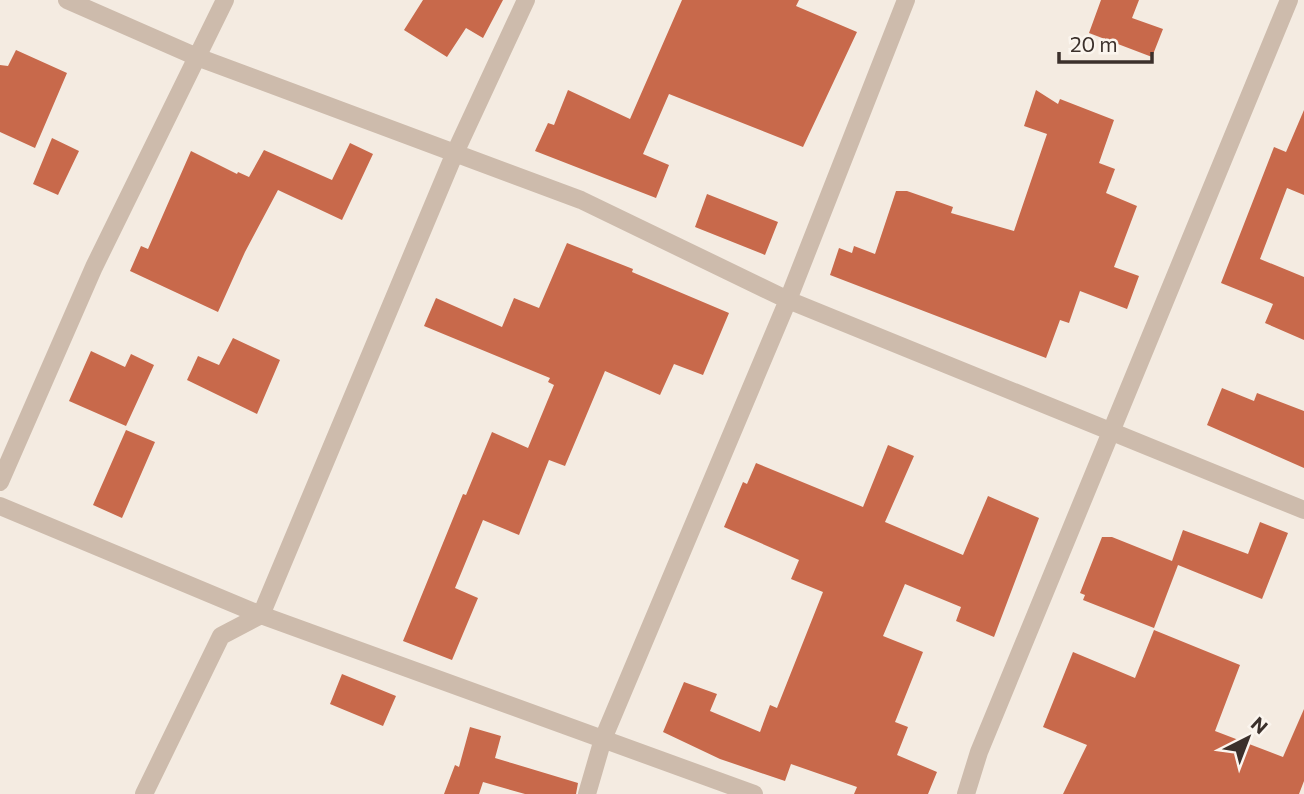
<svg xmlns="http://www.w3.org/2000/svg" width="1304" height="794" viewBox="0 0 1304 794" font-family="Commissioner,sans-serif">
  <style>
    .building { fill: #c8694b }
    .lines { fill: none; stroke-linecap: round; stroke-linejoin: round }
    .street { stroke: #cdbbac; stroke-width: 18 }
  </style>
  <rect width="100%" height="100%" fill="#f4ebe1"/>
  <path class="building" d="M423 0H503L483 38 466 28 447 57 404 30Z
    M682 0H799L796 6 857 32 803 147 669 94 643 154 669 165 656 198 535 151 548 123 554 125 568 90 630 119Z
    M1101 0H1139L1132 18 1163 29 1152 57 1089 33Z
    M16 50 67 73 35 148 0 132V65L8 66Z
    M1036 90 1058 104 1060 99 1114 120 1099 163 1115 169 1106 193 1137 206 1114 267 1139 276 1127 309 1080 291 1069 323 1060 320 1046 358 830 275 839 248 852 253 854 246 875 254 896 191H907L953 207 951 213 1014 231 1047 134 1024 126Z
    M1304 110V195L1287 188 1260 259 1304 277V340L1265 323 1273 304 1221 283 1274 147 1286 152Z
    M52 138 79 151 58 195 33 184Z
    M350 143 373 154 342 220 278 190 245 252 218 312 130 271 141 246 148 249 191 151 237 174 238 172 249 177 264 150 332 180Z
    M707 194 778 222 765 255 695 227Z
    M567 243 633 269 632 272 729 313 703 375 674 364 660 395 605 371 565 466 549 460 519 535 483 520 455 588 478 598 452 660 403 641 463 494 466 495 492 432 528 448 554 385 548 382 550 378 424 326 436 298 502 327 514 298 539 308Z
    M233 338 280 360 257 414 187 380 198 356 219 365Z
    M91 351 125 367 131 354 154 365 126 426 69 401Z
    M1222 388 1254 401 1257 393 1304 411V468L1207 425Z
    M126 430 155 442 122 518 93 505Z
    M888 445 914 456 885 522 963 555 988 496 1039 518 994 637 956 621 961 607 905 584 883 636 923 652 895 722 908 727 897 755 937 772 928 794H854L857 787 791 764 785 781 720 759 663 732 684 682 717 694 710 711 760 732 770 705 777 708 823 592 791 579 799 560 724 527 743 482 747 484 756 463 863 507Z
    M1260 522 1288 533 1262 599 1178 565 1154 628 1083 600 1085 595 1080 593 1102 537H1112L1172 561 1183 530 1248 554Z
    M1154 630 1240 665 1215 731 1283 757 1304 709V781L1299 794H1063L1087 745 1043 727 1073 652 1135 678Z
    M342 674 396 696 383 726 330 704Z
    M470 727 501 736 495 758 578 783 576 794H525L483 782 479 794H444L455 765 459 767Z"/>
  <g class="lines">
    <path class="street" d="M67 0 197 57 581 200 788 300 1304 510
      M0 482 94 267 225 0
      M0 506 261 615 754 794
      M144 794 221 636 261 615 454 155 526 0
      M587 794 603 739 788 300 906 0
      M966 794 979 752 1289 0"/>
  </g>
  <g transform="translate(1248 738) rotate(42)" stroke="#fbf5ee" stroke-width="5" paint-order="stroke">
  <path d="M0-5L12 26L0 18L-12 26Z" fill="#3b302b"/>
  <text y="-10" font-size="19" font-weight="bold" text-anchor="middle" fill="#3b302b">N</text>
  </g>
  <path d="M1059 52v10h93v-10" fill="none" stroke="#3b302b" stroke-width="3.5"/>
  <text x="1070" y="52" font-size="21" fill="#3b302b" stroke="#fbf5ee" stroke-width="5" paint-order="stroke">20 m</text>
</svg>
